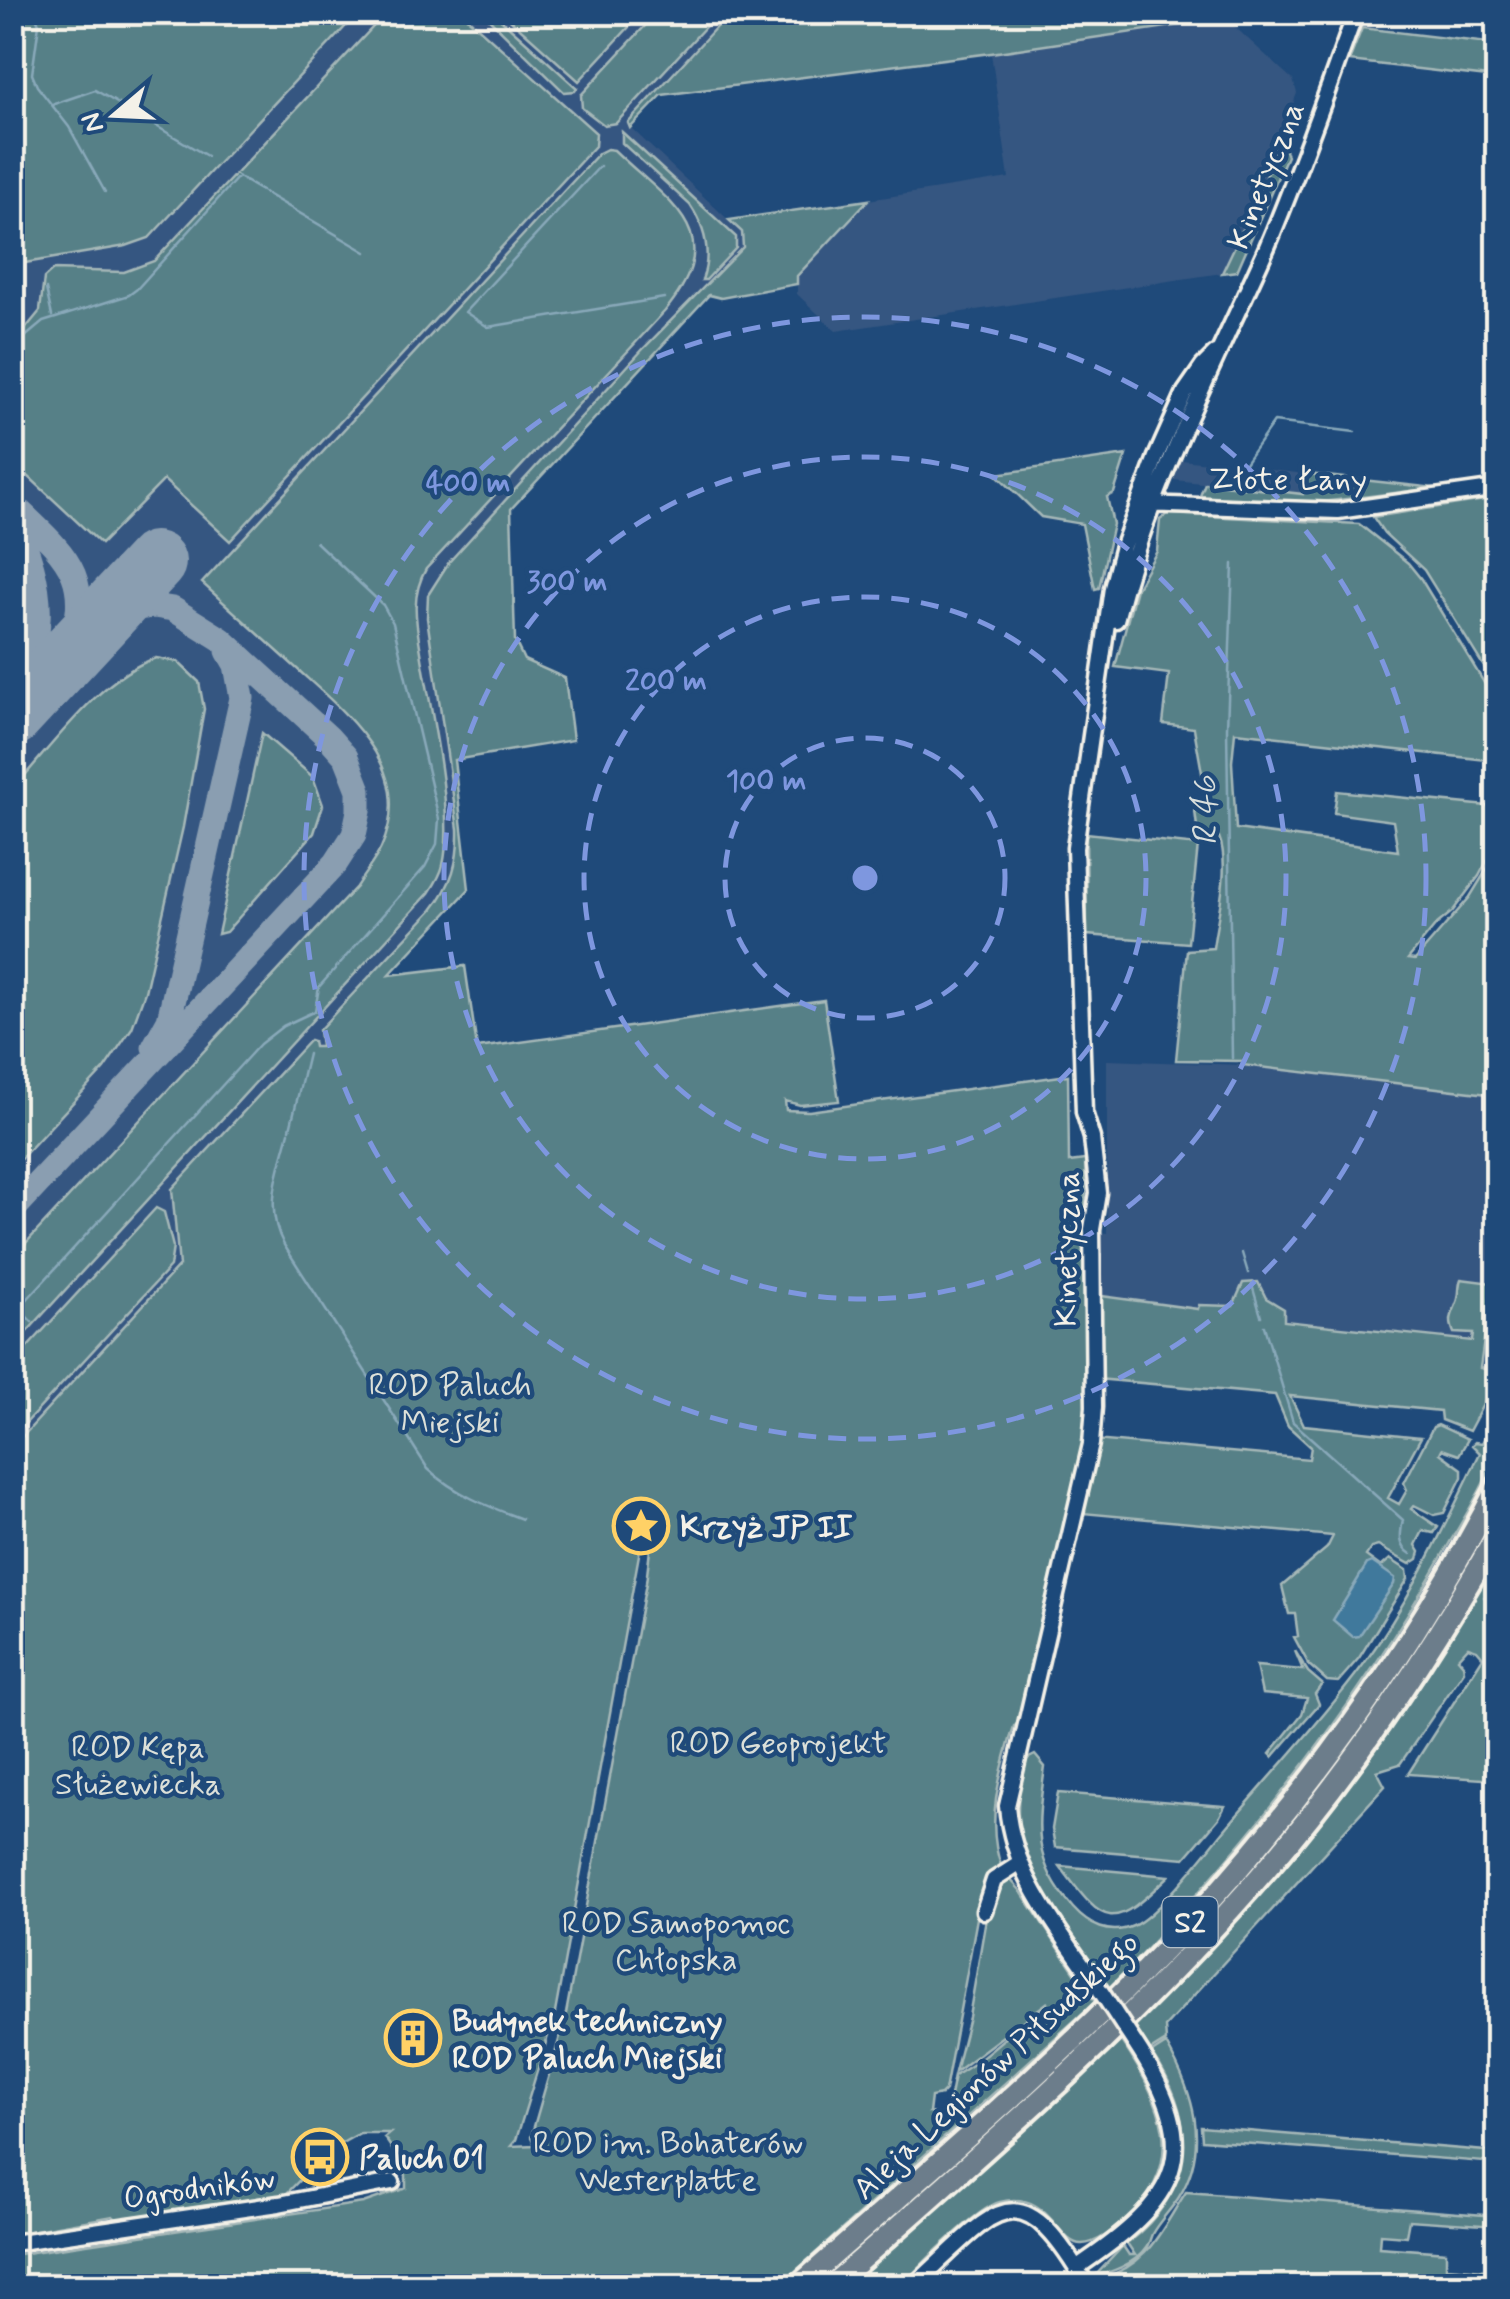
<svg xmlns="http://www.w3.org/2000/svg" width="1510" height="2299" viewBox="0 0 1510 2299" font-family="Mynerve,sans-serif">
  <style>
    .built { fill: #365681 }
    .green { fill: #578087; stroke: #a6b8b8; stroke-width: 2.5; fill-rule: evenodd }
    .water { fill: #41799c; stroke: #89a9ba; stroke-width: 2.5 }
    .lines { fill: none; stroke-linecap: round; stroke-linejoin: round }
    .stream { stroke: #89a9ba; stroke-width: 2.5 }
    .taxiway { stroke: #8a9eb1; stroke-width: 25 }
    .runway { stroke: #8a9eb1; stroke-width: 62 }
    .minor-casing { stroke: #f4f1e8; stroke-width: 21 }
    .highway-casing { stroke: #f4f1e8; stroke-width: 28 }
    .minor { stroke: #1f4a7a; stroke-width: 14 }
    .highway { stroke: #6c7d8b; stroke-width: 20 }
    .minor-bridge-casing { stroke: #f4f1e8; stroke-width: 21; stroke-linecap: butt }
    .minor-bridge { stroke: #1f4a7a; stroke-width: 14 }
    .ring { fill: none; stroke: #7e97df; stroke-width: 5; stroke-dasharray: 18 12 }
    .labels { text-anchor: middle; stroke-width: 9; stroke-linejoin: round; paint-order: stroke }
    .shield { fill: #1f4a7a; stroke: #b4bfc7; stroke-width: 2.5 }
    .shield-label { font-size: 30px; font-weight: bold; fill: #f4f1e8 }
    .street-label { font-size: 32px; fill: #f4f1e8; stroke: #1f4a7a }
    .park-label { font-size: 32px; fill: #dce0d9; stroke: #1f4a7a }
    .poi-label { font-size: 32px; font-weight: bold; fill: #f4f1e8; stroke: #1f4a7a; text-anchor: start }
    .water-label { font-size: 35px; font-style: italic; fill: #d9dfdd; stroke: #1f4a7a }
    .centre { fill: #7e97df; stroke: #1f4a7a; stroke-width: 5 }
    .ring-label { font-size: 30px; text-anchor: middle; font-weight: bold; fill: #7e97df; stroke: #1f4a7a; stroke-width: 9; stroke-linejoin: round; paint-order: stroke }
  </style>
  <rect width="100%" height="100%" fill="#1f4a7a"/>
  <filter id="ink" filterUnits="userSpaceOnUse"><feTurbulence type="fractalNoise" baseFrequency=".01" numOctaves="2"/><feDisplacementMap in="SourceGraphic" scale="20" xChannelSelector="R" yChannelSelector="G"/><feConvolveMatrix kernelMatrix="1 2 1 2 8 2 1 2 1" color-interpolation-filters="sRGB"/></filter>
  <g filter="url(#ink)">
    <path class="built" d="M358 13H503L579 81 642 13H738L631 128 755 245 435 591 469 889 322 1047 185 1266 13 1453V265L126 246 149 238Z
      M1225 18 1293 80 1297 93 1263 187 1222 273 836 331 797 294V276L868 200 1009 178 991 53Z
      M1182 460 1306 474 1304 494 1174 480Z
      M1107 1060 1242 1065 1497 1095 1498 1248 1492 1283 1461 1279 1459 1299 1450 1318 1473 1334V1341L1284 1321 1279 1304 1266 1298 1257 1282 1243 1284 1233 1306 1200 1305 1199 1309 1094 1295 1095 1232 1107 1233Z"/>
    <path class="green" d="M387 12 462 13 596 133 595 146 230 541 164 480 101 544 13 462V344L40 311 44 278 53 270 124 272 154 261Z
      M658 12 718 13 616 123 604 125 582 108 581 95Z
      M12 13 13 12 358 13 149 238 126 246 13 265Z
      M483 13H494L577 88 575 91 564 92Z
      M503 13H642L579 81Z
      M729 13 730 12 1261 13 991 53 662 95 630 128 628 123Z
      M1362 28 1497 44V78L1349 61Z
      M622 132 736 237V248L706 280H702C712 253 706 229 690 205L622 143Z
      M1280 135 1287 156 1237 271 1222 273 1263 187Z
      M607 149 614 150C671 205 730 232 665 311L426 569C409 598 417 626 422 658 431 712 455 815 443 865 441 875 435 884 429 893L13 1347V1257L356 887C364 874 375 861 381 848 415 774 355 721 306 677 272 646 237 615 202 583L599 153Z
      M868 200 797 276V284L721 298 709 295 511 509 515 641 524 660 565 678 573 740 454 760 469 889 389 975 465 966 477 1048 824 1000 839 1101 800 1105 785 1101 786 1110 809 1111 1068 1075 1069 1162 1085 1160 1089 1413 1086 1436 1023 1723 1014 1726C1001 1770 984 1823 1002 1868L982 1891 945 2091 941 2095 931 2097 929 2113 946 2116 954 2076 976 2062 1048 2002 955 2072 969 2017 990 1895 1006 1875 1020 1890 1078 1977 1072 1983 1080 1979 1095 2002 779 2286H13L12 2255 363 2203 406 2188V2175C397 2168 396 2149 384 2138L390 2133H360L342 2143 337 2139 325 2154 322 2151 315 2158 318 2161 286 2194 116 2219 113 2216 13 2234V1447L179 1266 172 1189 310 1040 313 1041 314 1047H321L319 1030 432 910C452 885 459 861 458 829L427 618 428 595 449 562 644 348 743 247 742 232 729 220ZM640 1549 650 1550 646 1583 565 2019 531 2137 535 2145 511 2146 516 2140 555 2013Z
      M1126 455 1114 493 1107 497 1113 524 1099 588 1095 589 1082 524 1041 517 996 474Z
      M1306 474H1308L1435 488 1306 504 1200 496 1205 483 1303 494Z
      M1491 499 1498 502 1497 688 1424 570 1384 533 1373 517Z
      M1168 514 1359 524 1408 563 1421 579 1497 704V761L1235 732 1232 762 1236 829 1398 851 1393 821 1334 813 1337 791 1497 807V842L1479 876 1452 912 1436 925 1408 959 1415 960 1470 897 1497 853V1095L1242 1065 1243 1061 1176 1060 1187 950 1213 948C1217 918 1231 866 1219 837L1198 835 1195 811 1209 812 1194 728 1163 724 1169 674 1115 667 1136 589 1157 551 1160 520Z
      M156 658 178 662 199 682 204 709 183 827 145 992 132 1028 104 1069 13 1167V789C51 747 102 675 156 658Z
      M262 733 313 777 323 805 314 833 226 932 218 934Z
      M1086 833 1198 845 1188 943 1087 935Z
      M156 1208 164 1212 173 1247 170 1267 13 1437V1363Z
      M1461 1279 1492 1283 1480 1368 1495 1371 1497 1366V1378L1469 1431 1441 1420 1440 1411 1290 1396 1304 1425 1421 1437 1388 1498 1399 1504 1407 1490 1404 1483 1433 1427 1438 1425 1468 1439 1459 1455 1442 1449 1440 1453 1462 1469V1477L1444 1513 1434 1515 1414 1505 1411 1509 1438 1527 1434 1533 1423 1531 1416 1545 1420 1552 1418 1559 1410 1564 1378 1546 1371 1548 1366 1556 1381 1567 1390 1559 1407 1570 1408 1579 1359 1658 1338 1682 1327 1681 1309 1665 1294 1637 1298 1636 1295 1614H1289L1282 1586 1327 1548 1333 1536 1082 1513 1095 1440 1309 1459 1311 1447 1288 1426 1275 1395 1097 1379 1094 1295 1198 1309 1199 1305 1233 1306 1243 1283 1258 1282 1266 1298 1284 1309V1321L1472 1341 1473 1334 1454 1333C1448 1319 1452 1316 1457 1302 1460 1295 1458 1287 1461 1279Z
      M1497 1394C1497 1411 1500 1430 1497 1447 1494 1470 1463 1520 1450 1542 1358 1707 1241 1854 1109 1988 1082 1947 1025 1878 1019 1831 1016 1806 1019 1784 1025 1760L1035 1755 1045 1767C1037 1826 1031 1861 1073 1908 1089 1926 1110 1936 1133 1926 1157 1916 1204 1855 1222 1833 1269 1777 1320 1723 1363 1665 1411 1600 1445 1525 1480 1453L1472 1445 1475 1442 1482 1443 1489 1429 1486 1419Z
      M1497 1557V1780L1408 1774 1483 1657 1477 1650 1468 1647 1458 1658 1463 1664 1464 1671 1400 1764 1377 1771 1385 1786 1165 2027 1166 2041 1150 2051 1135 2027C1275 1889 1404 1731 1497 1557Z
      M1295 1651 1308 1672 1322 1684 1315 1694 1319 1704 1273 1757 1270 1754 1302 1714 1307 1698 1262 1694 1256 1666 1303 1670Z
      M1058 1793 1225 1806 1219 1818 1185 1858 1055 1847 1052 1829Z
      M1060 1866 1169 1876C1112 1930 1107 1930 1060 1866Z
      M1121 2041C1161 2099 1190 2162 1127 2218 1114 2229 1099 2243 1082 2244 1057 2245 1051 2189 1000 2202 979 2207 917 2267 903 2286H848Z
      M1166 2044C1193 2092 1211 2145 1179 2197 1171 2210 1159 2221 1152 2234 1150 2239 1149 2244 1146 2248 1136 2264 1107 2274 1096 2275L1123 2246 1129 2255H1135L1127 2243C1196 2190 1199 2122 1152 2053Z
      M1201 2127 1497 2152V2163L1202 2140Z
      M1186 2192 1497 2216V2226L1409 2220 1406 2236 1380 2234 1379 2247 1446 2252V2267L1497 2271V2284L1375 2274 1374 2286H1206L1102 2278C1149 2265 1161 2230 1186 2192Z"/>
    <path class="water" d="M1372 1562 1395 1578 1394 1584 1359 1636 1353 1637 1333 1620 1367 1564Z"/>
    <g class="lines">
      <path class="stream" d="M34 12 39 24 32 74 37 86 69 127 105 192
        M54 104 95 90 207 156
        M600 166 465 312 488 327 664 298
        M46 289 52 316
        M12 348 43 322 129 295 137 289 238 177 366 252
        M1245 463 1274 422 1355 432
        M1232 1058 1227 728 1233 564
        M290 1129 308 1054
        M289 1132C279 1172 263 1207 284 1245L428 1469C455 1494 487 1506 522 1519
        M1242 1253 1248 1273
        M1252 1285 1261 1316
        M19 1309 32 1322
        M12 1316 260 1044 283 1026 315 1011 319 987 425 867 437 844 439 819 393 623 383 605 316 542
        M1264 1326 1293 1422 1403 1520C1400 1534 1398 1546 1411 1554
        M1484 1597 1495 1604
        M1496 1605 1498 1625"/>
      <path class="taxiway" d="M13 505C70 559 95 576 67 658
        M12 517C50 592 44 638 12 714
        M154 1047 169 1020 242 698 236 665 228 651
        M12 1211 336 863 354 835 359 811V790L346 757 329 738 221 639 173 609 154 606 125 609 103 619"/>
      <path class="runway" d="M12 716 155 562"/>
      <g class="minor-casing">
        <path id="minor" d="M1144 504 1338 511 1498 488
          M1116 620C1149 488 1212 371 1267 247 1300 170 1327 91 1356 12
          M984 1911 994 1880 1019 1864
          M1096 1984C1058 1928 1013 1876 1007 1806L1091 1444 1094 1407 1092 1229 1098 1193 1092 1138 1084 1112 1075 848 1112 588 1123 546 1156 457 1185 392 1203 366 1215 354
          M12 2243 279 2204 392 2182
          M1076 2268C1179 2199 1207 2152 1134 2042
          M913 2286C995 2213 1016 2163 1087 2286"/>
      </g>
      <g class="highway-casing">
        <path id="highway" d="M798 2286C908 2189 1020 2094 1124 1991 1273 1844 1402 1672 1498 1486
          M831 2286C982 2153 1135 2022 1267 1868 1355 1766 1432 1650 1498 1533"/>
      </g>
      <use href="#minor" class="minor"/>
      <use href="#highway" class="highway"/>
      <g class="minor-bridge-casing">
        <path id="minor-bridge" d="M1096 1984 1134 2042"/>
      </g>
      <use href="#minor-bridge" class="minor-bridge"/>
    </g>
  </g>
  <g class="ring">
    <circle cx="865" cy="878" r="140"/>
    <circle cx="865" cy="878" r="281"/>
    <circle cx="865" cy="878" r="421"/>
    <circle cx="865" cy="878" r="561"/>
  </g>
  <defs>
    <g id="sight-ring" transform="scale(2.875)"><circle r="9.5" fill="#1f4a7a" stroke="#ffd166" stroke-width="1.5"/><path d="M0-6L1.8-2.2L6-1.7L2.9 1.2L3.7 5.4L0 3.3L-3.7 5.4L-2.9 1.2L-6-1.7L-1.8-2.2Z" fill="#ffd166"/></g>
    <g id="building-ring" transform="scale(2.875)"><circle r="9.5" fill="#1f4a7a" stroke="#ffd166" stroke-width="1.5"/><path d="M-4-6H4V6H1V3H-1V6H-4ZM-2.5-4.3h1.7v1.8h-1.7ZM.8-4.3h1.7v1.8H.8ZM-2.5-1h1.7V.8h-1.7ZM.8-1h1.7V.8H.8Z" fill="#ffd166"/></g>
    <g id="bus-ring" transform="scale(2.875)"><circle r="9.5" fill="#1f4a7a" stroke="#ffd166" stroke-width="1.5"/><path d="M-5-6H5V4H4V6H2V4H-2V6H-4V4H-5ZM-3.5-4V0h7V-4ZM-3.5 1.2v1.5H-2V1.2ZM2 1.2v1.5H3.5V1.2Z" fill="#ffd166"/></g>
  </defs>
  <g fill-rule="evenodd">
    <use href="#sight-ring" x="641" y="1526"/>
    <use href="#building-ring" x="413" y="2038"/>
    <use href="#bus-ring" x="320" y="2157"/>
  </g>
  <g class="labels">
    <rect class="shield" x="1162.5" y="1897" width="55" height="50" rx="8"/>
    <g class="shield-label">
      <text x="1190" y="1932">S2</text>
    </g>
    <g class="street-label">
      <text transform="translate(1265 175) rotate(-68)" y="11">Kinetyczna</text>
      <text x="1288" y="489">Złote Łany</text>
      <text transform="translate(1066 1249) rotate(-89)" y="11">Kinetyczna</text>
      <text transform="translate(995 2065) rotate(-43)" y="11">Aleja Legionów Piłsudskiego</text>
      <text transform="translate(199 2187) rotate(-8)" y="11">Ogrodników</text>
    </g>
    <g class="park-label">
      <text x="450" y="1395">ROD Paluch<tspan x="450" dy="37">Miejski</tspan></text>
      <text x="778" y="1753">ROD Geoprojekt</text>
      <text x="138" y="1757">ROD Kępa<tspan x="138" dy="37">Służewiecka</tspan></text>
      <text x="676" y="1933">ROD Samopomoc<tspan x="676" dy="37">Chłopska</tspan></text>
      <text x="668" y="2153">ROD im. Bohaterów<tspan x="668" dy="37">Westerplatte</tspan></text>
    </g>
    <g class="poi-label">
      <text x="680" y="1537">Krzyż JP II</text>
      <text x="452" y="2031">Budynek techniczny<tspan x="452" dy="37">ROD Paluch Miejski</tspan></text>
      <text x="359" y="2168">Paluch 01</text>
    </g>
    <g class="water-label">
      <text transform="translate(1204 811) rotate(-91)" y="12">R 46</text>
    </g>
  </g>
  <circle cx="865" cy="878" r="15" class="centre"/>
  <g class="ring-label">
    <text x="468" y="492">400 m</text>
    <text x="567" y="591">300 m</text>
    <text x="666" y="690">200 m</text>
    <text x="766" y="790">100 m</text>
  </g>
  <rect width="1510" height="2299" fill="none" stroke="#1f4a7a" stroke-width="50"/>
  <rect x="25" y="25" width="1460" height="2249" fill="none" stroke="#f4f1e8" stroke-width="4" filter="url(#ink)"/>
  <g transform="translate(115 115) rotate(251)" stroke="#1f4a7a" stroke-width="8" paint-order="stroke">
  <path d="M0-8L18 38L0 25L-18 38Z" fill="#f4f1e8"/>
  <text y="-15" font-size="28" font-weight="bold" text-anchor="middle" fill="#f4f1e8">N</text>
  </g>
</svg>
